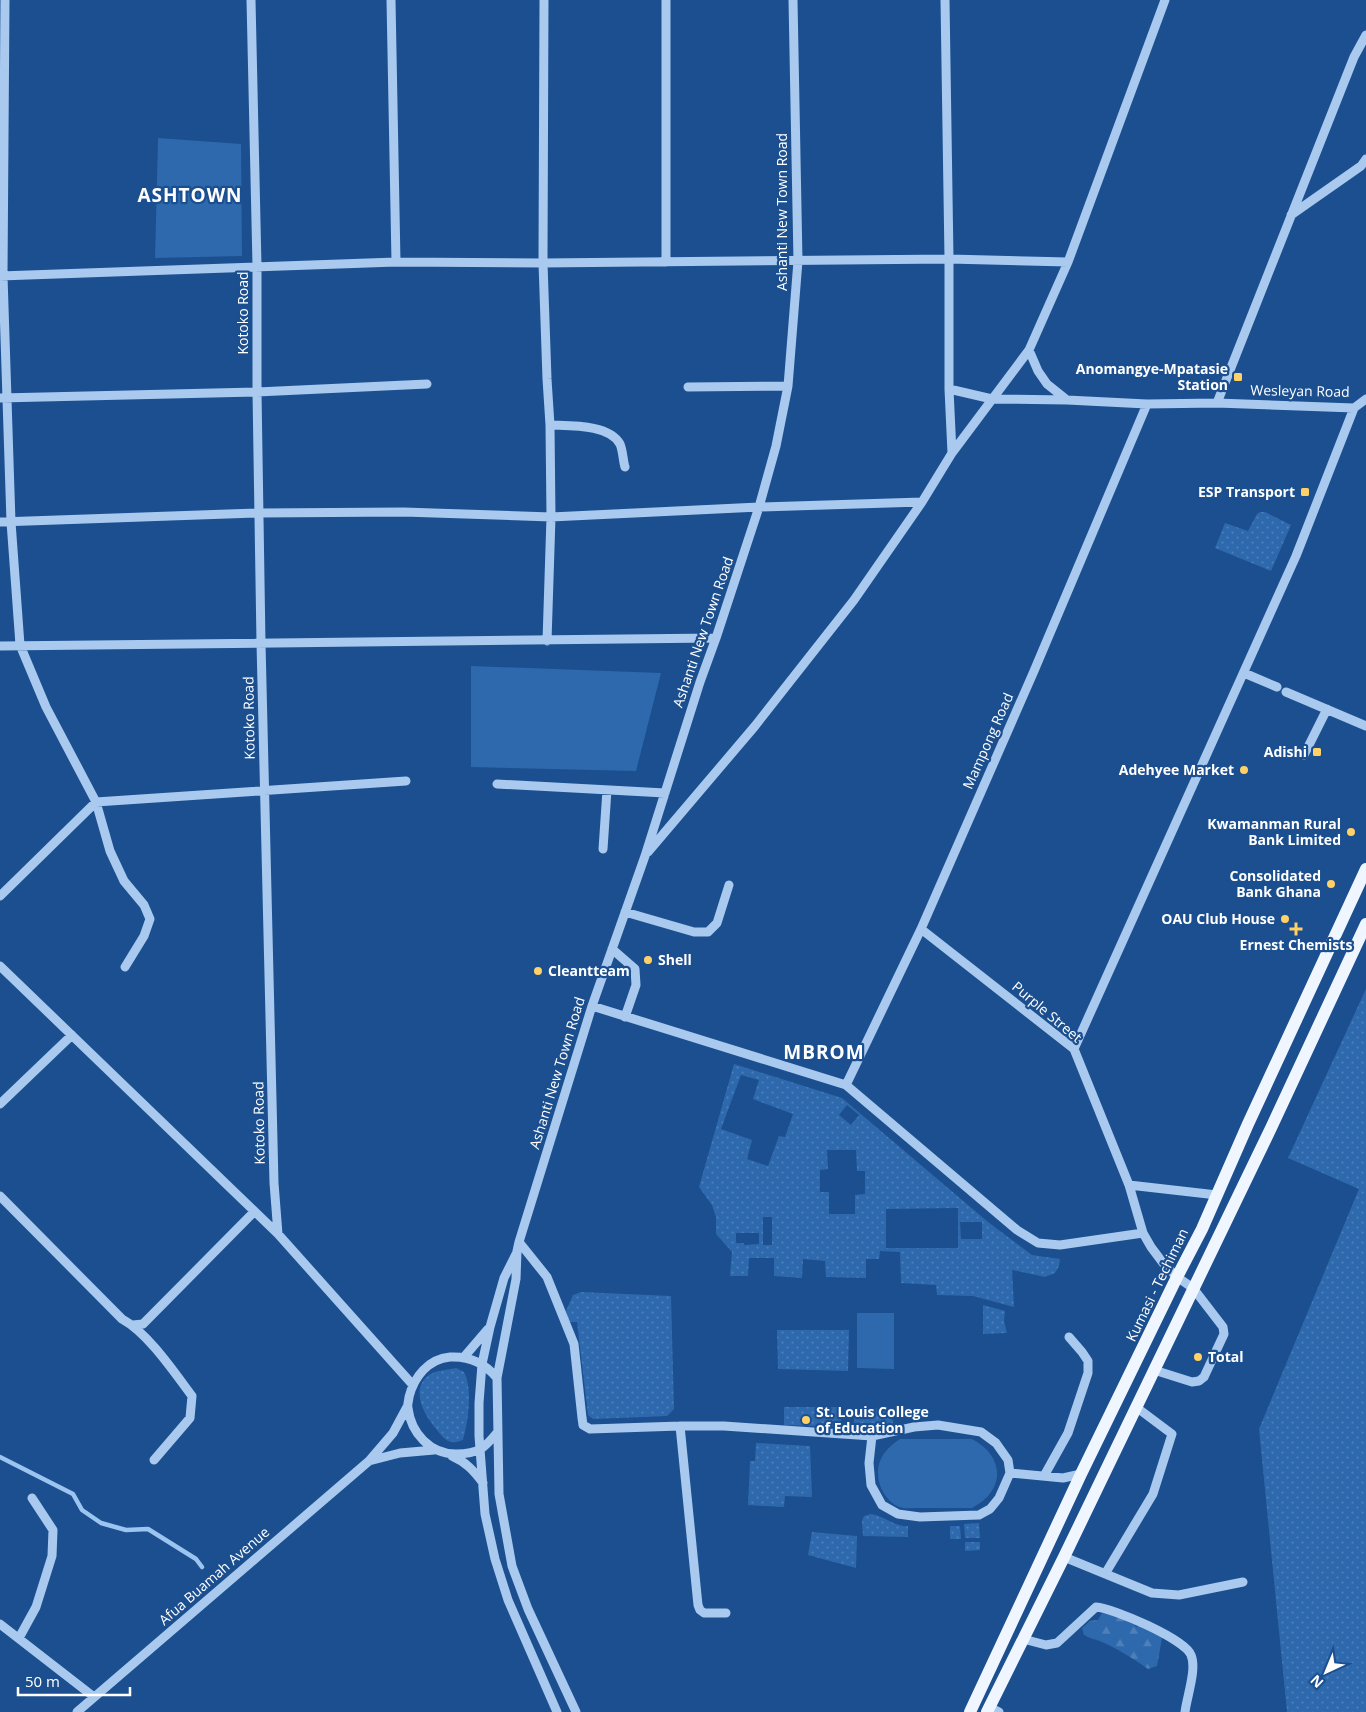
<svg xmlns="http://www.w3.org/2000/svg" width="1366" height="1712" viewBox="0 0 1366 1712" font-family="'Open Sans',sans-serif">
  <style>
    .grass { fill: url(#grass-dots); fill-rule: evenodd }
    .forest { fill: url(#forest-firs) }
    .pitch { fill: #2e69ad }
    .lines { fill: none; stroke-linecap: round; stroke-linejoin: round }
    .stream { stroke: #9cc4f0; stroke-width: 4.5 }
    .minor { stroke: #a9c9ee; stroke-width: 9 }
    .major { stroke: #f0f6ff; stroke-width: 12 }
    .poi-dot { fill: #ffd166; stroke: #1b4f8f; stroke-width: 2 }
    .labels { text-anchor: middle; stroke-width: 4.5; stroke-linejoin: round; paint-order: stroke }
    .street-label { font-size: 14px; fill: #fff; stroke: #1b4f8f }
    .poi-label { font-size: 14px; font-weight: bold; fill: #fff; stroke: #1b4f8f; text-anchor: end }
    .district-label { font-size: 19px; font-weight: bold; letter-spacing: 1px; fill: #fff; stroke: #1b4f8f }
  </style>
  <defs>
    <pattern id="grass-dots" width="8" height="8" patternUnits="userSpaceOnUse" patternTransform="scale(1.25)"><rect width="8" height="8" fill="#2e69ad"/><path d="M2 2h.1M6 6h.1" fill="none" stroke="#4d80b9" stroke-width="1.8" stroke-linecap="round"/></pattern>
    <pattern id="forest-firs" width="22" height="20" patternUnits="userSpaceOnUse" patternTransform="scale(1.25)"><rect width="22" height="20" fill="#2e69ad"/><path d="M5 1l3.5 6h-7zM16 11l3.5 6h-7z" fill="#4d80b9"/></pattern>
  </defs>
  <rect width="100%" height="100%" fill="#1b4f8f"/>
  <path class="grass" d="M1260 512H1265L1291 525 1271 571 1215 548 1225 523 1248 531 1257 514Z
    M1366 989V1712H1287L1259 1429 1359 1189 1288 1158Z
    M734 1064 842 1098 988 1222 1032 1255 1060 1259 1059 1266 1055 1273 1045 1277 1012 1270 1014 1307 973 1296 937 1295 936 1285 901 1283 900 1252 880 1251 879 1259H866V1278L826 1277 825 1261 803 1259 802 1278 774 1276V1258H749L748 1276H730L732 1252 716 1234V1217L712 1205 699 1187ZM741 1075 759 1080 753 1099 793 1114 785 1137 779 1136 768 1166 747 1159 752 1140 721 1129ZM847 1105 859 1115 851 1125 839 1115ZM827 1150H856L857 1171H865V1194L855 1195V1214H829V1192H820V1170L828 1169ZM958 1208V1248H886V1209ZM763 1217H772V1245H763ZM960 1222H982V1239H961ZM736 1233H759V1244L744 1245V1243H736Z
    M581 1292 671 1296 674 1409 667 1416 593 1419 588 1415 577 1322H569L566 1311 573 1295Z
    M983 1305 1005 1311 1004 1321 1007 1333 983 1334Z
    M777 1330H849L848 1371 778 1369Z
    M456 1368 464 1372C473 1389 468 1422 463 1440 459 1441 456 1443 452 1442 445 1441 441 1435 437 1430 425 1416 409 1390 429 1375 437 1370 447 1370 456 1368Z
    M784 1407H842L841 1427 784 1425Z
    M854 1408 892 1409 893 1426 877 1431 856 1429 854 1428Z
    M756 1443 810 1446 812 1497 785 1496 784 1507 748 1505 750 1461H755Z
    M871 1514C884 1516 895 1527 908 1526V1537L863 1536 862 1521 864 1516Z
    M979 1523 980 1538H965L964 1524Z
    M950 1526H960L961 1539H950Z
    M812 1532 857 1536 856 1568 808 1555Z
    M965 1542H980V1550L965 1551Z"/>
  <path class="forest" d="M1115 1609 1129 1615 1136 1627 1146 1623 1156 1626 1162 1638 1157 1666 1148 1669C1134 1659 1118 1649 1102 1642 1096 1639 1090 1639 1084 1635L1082 1628 1090 1621 1098 1620 1102 1613Z"/>
  <path class="pitch" d="M158 138 241 144 242 256 155 258Z
    M471 666 661 673 636 771 471 767Z
    M857 1313H894V1369L857 1368Z
    M900 1439H972C1005 1456 1006 1491 972 1508 954 1508 936 1508 918 1508 913 1508 905 1509 899 1507 886 1501 878 1487 878 1473 878 1457 888 1447 900 1439Z"/>
  <g class="lines">
    <path class="stream" d="M0 1457 73 1494 82 1510 101 1523 126 1530 148 1529 196 1559 202 1567"/>
    <path class="minor" d="M5 0 3 276 11 522 20 645 46 707 96 802 110 851 124 881 144 905 150 919 144 936 125 967
      M251 0 257 266V392L261 643 274 1183 278 1234
      M391 0 396 262
      M544 0 543 263 547 379 550 425 551 517 547 641
      M945 0 949 259V389L952 453
      M1291 215 1361 166 1366 159
      M666 262V0
      M0 276 396 262 543 263 949 259 1068 262
      M1029 350 1038 371 1047 384 1067 400
      M688 387 788 386
      M949 389 992 399 1067 400 1147 404 1217 403 1354 408 1366 399
      M0 398 257 392 427 384
      M1217 403 1354 57 1366 35
      M550 425C570 426 609 424 620 444 623 451 623 461 625 467
      M0 522 259 513 404 512 551 517 759 507 922 502
      M0 646 716 638
      M1244 673 1277 687
      M1286 692 1366 726
      M1304 755 1327 709
      M497 784 665 793
      M603 849 607 790
      M648 852 755 726 854 600 922 502 952 453 1029 350 1068 262 1165 0
      M0 896 96 802 406 781
      M625 912 694 932H708L717 923 729 885
      M921 929 1074 1049 1129 1185 1143 1233 1151 1247 1163 1263 1177 1277 1193 1288 1223 1327 1224 1334 1204 1377 1199 1381 1192 1382 1154 1370
      M612 949 635 969 636 985 625 1017
      M0 966 278 1234 412 1384
      M592 1006 846 1085 1017 1230 1038 1243 1060 1245 1143 1233
      M1074 1049 1296 556 1354 408
      M846 1085 921 929 1034 671 1147 404
      M0 1104 72 1035
      M1129 1185 1217 1195
      M0 1196 122 1319C148 1333 174 1372 192 1396L190 1418 154 1460
      M519 1242 547 1277 574 1344 582 1418 583 1425 590 1429 680 1426H724L872 1436
      M516 1254 504 1278 490 1327 482 1364 479 1403V1436L485 1514 495 1559 508 1600 557 1712
      M133 1325 143 1324 254 1212
      M464 1357 488 1329
      M497 1378C485 1363 470 1356 450 1357 428 1359 414 1377 409 1397 409 1400 407 1404 408 1408 411 1433 430 1454 456 1454 464 1454 474 1453 482 1448 488 1444 493 1437 498 1432
      M938 1425 981 1432 996 1443 1008 1460 1010 1473 999 1498 990 1509 979 1515 920 1517 898 1514 882 1505 871 1485 869 1463 872 1436 914 1427Z
      M680 1426 698 1605 700 1610 704 1613H726
      M452 1456C466 1462 474 1471 483 1483
      M369 1461 400 1453 434 1450
      M1010 1473 1063 1478 1081 1474
      M1044 1476 1068 1433 1088 1373V1361L1082 1352 1069 1337
      M1064 1557 1152 1593 1179 1595 1243 1582
      M1105 1574 1153 1494 1172 1434 1136 1407
      M0 1624 94 1697
      M19 1638 36 1607 52 1556 53 1530 32 1498
      M1023 1639 1046 1645 1057 1643 1096 1607C1113 1608 1185 1639 1191 1655 1197 1669 1187 1696 1185 1712
      M989 1707 999 1712
      M77 1712 369 1461 393 1433 407 1407
      M576 1712 528 1609 512 1566 499 1494 497 1378 516 1279 517 1251 519 1242 592 1006 645 856 700 682 716 638 759 507 776 446 788 386 798 261 793 0"/>
    <path class="major" d="M970 1712 1081 1474 1177 1277 1202 1229 1248 1124 1366 869
      M987 1712 1064 1557 1271 1128 1366 924"/>
  </g>
  <g class="poi-dot">
    <rect x="1233" y="372" width="10" height="10" rx="2.5"/>
    <rect x="1300" y="487" width="10" height="10" rx="2.5"/>
    <rect x="1312" y="747" width="10" height="10" rx="2.5"/>
    <circle cx="1244" cy="770" r="5"/>
    <circle cx="1351" cy="832" r="5"/>
    <circle cx="1331" cy="884" r="5"/>
    <circle cx="1285" cy="919" r="5"/>
    <path d="M1293.5 921.5h5v5h5v5h-5v5h-5v-5h-5v-5h5z"/>
    <circle cx="648" cy="960" r="5"/>
    <circle cx="538" cy="971" r="5"/>
    <circle cx="1198" cy="1357" r="5"/>
    <circle cx="806" cy="1420" r="5"/>
  </g>
  <g class="labels">
    <g class="street-label">
      <text transform="translate(782 212) rotate(-90)" y="5">Ashanti New Town Road</text>
      <text transform="translate(243 313) rotate(-90)" y="5">Kotoko Road</text>
      <text transform="translate(1300 391) rotate(1)" y="5">Wesleyan Road</text>
      <text transform="translate(703 632) rotate(-71)" y="5">Ashanti New Town Road</text>
      <text transform="translate(249 718) rotate(-91)" y="5">Kotoko Road</text>
      <text transform="translate(988 741) rotate(-66)" y="5">Mampong Road</text>
      <text transform="translate(1047 1012) rotate(40)" y="5">Purple Street</text>
      <text transform="translate(557 1073) rotate(-73)" y="5">Ashanti New Town Road</text>
      <text transform="translate(259 1123) rotate(-91)" y="5">Kotoko Road</text>
      <text transform="translate(1157 1285) rotate(-64)" y="5">Kumasi - Techiman</text>
      <text transform="translate(214 1576) rotate(-41)" y="5">Afua Buamah Avenue</text>
    </g>
    <g class="poi-label">
      <text x="1228" y="374">Anomangye-Mpatasie<tspan x="1228" dy="16">Station</tspan></text>
      <text x="1295" y="497">ESP Transport</text>
      <text x="1307" y="757">Adishi</text>
      <text x="1234" y="775">Adehyee Market</text>
      <text x="1341" y="829">Kwamanman Rural<tspan x="1341" dy="16">Bank Limited</tspan></text>
      <text x="1321" y="881">Consolidated<tspan x="1321" dy="16">Bank Ghana</tspan></text>
      <text x="1275" y="924">OAU Club House</text>
      <text x="1296" y="950" text-anchor="middle">Ernest Chemists</text>
      <text x="658" y="965" text-anchor="start">Shell</text>
      <text x="548" y="976" text-anchor="start">Cleantteam</text>
      <text x="1208" y="1362" text-anchor="start">Total</text>
      <text x="816" y="1417" text-anchor="start">St. Louis College<tspan x="816" dy="16">of Education</tspan></text>
    </g>
    <g class="district-label">
      <text x="190" y="202">ASHTOWN</text>
      <text x="824" y="1059">MBROM</text>
    </g>
  </g>
  <g transform="translate(1326 1672) rotate(224)" stroke="#1b4f8f" stroke-width="4" paint-order="stroke">
  <path d="M0-4L9 19L0 12L-9 19Z" fill="#ffffff"/>
  <text y="-8" font-size="14" font-weight="bold" text-anchor="middle" fill="#ffffff">N</text>
  </g>
  <path d="M18 1687v8h112v-8" fill="none" stroke="#ffffff" stroke-width="2.5"/>
  <text x="25" y="1687" font-size="15" fill="#ffffff" stroke="#1b4f8f" stroke-width="4" paint-order="stroke">50 m</text>
</svg>
